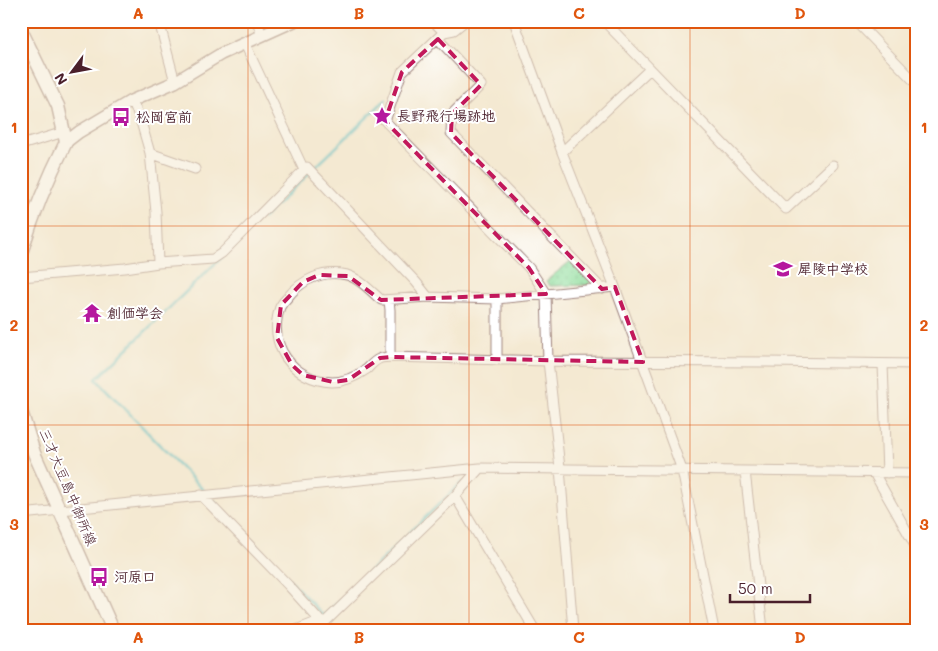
<svg xmlns="http://www.w3.org/2000/svg" width="938" height="651" viewBox="0 0 938 651" font-family="Mali,'Klee One',sans-serif">
  <style>
    .park { fill: url(#park-dots); stroke: #6d7e63 }
    .lines { fill: none; stroke-linecap: round; stroke-linejoin: round }
    .stream { stroke: #4cbac4; stroke-width: 3 }
    .minor-casing { stroke: #9f847e; stroke-width: 11 }
    .tertiary-casing { stroke: #9f847e; stroke-width: 14 }
    .secondary-casing { stroke: #9f847e; stroke-width: 15 }
    .minor { stroke: #fff; stroke-width: 9 }
    .tertiary { stroke: #fff; stroke-width: 11 }
    .secondary { stroke: #fff; stroke-width: 12 }
    .marked { fill: none; stroke: #c2185b; stroke-width: 4; stroke-dasharray: 10 6; stroke-linejoin: round }
    .grid { fill: none; stroke: #e0560e; stroke-width: 1; stroke-opacity: 0.55 }
    .labels { text-anchor: middle; stroke-width: 4; stroke-linejoin: round; paint-order: stroke }
    .poi-label { font-size: 14px; font-weight: bold; fill: #4a1f2b; stroke: #fff; text-anchor: start }
    .street-label { font-size: 14px; fill: #4a1f2b; stroke: #fff }
    .neatline { fill: none; stroke: #e0560e; stroke-width: 2 }
    .grid-label { font-size: 16px; text-anchor: middle; font-weight: bold; fill: #e0560e }
  </style>
  <defs>
    <pattern id="park-dots" width="8" height="8" patternUnits="userSpaceOnUse" patternTransform="scale(1.25)"><rect width="8" height="8" fill="#90dd9b"/><path d="M2 2h.1M6 6h.1" fill="none" stroke="#7ebd86" stroke-width="1.8" stroke-linecap="round"/></pattern>
  </defs>
  <rect width="100%" height="100%" fill="#fff"/>
  <filter id="ink" filterUnits="userSpaceOnUse"><feTurbulence type="fractalNoise" baseFrequency=".02" numOctaves="2"/><feDisplacementMap in="SourceGraphic" scale="10" xChannelSelector="R" yChannelSelector="G"/><feConvolveMatrix kernelMatrix="1 2 1 2 8 2 1 2 1" color-interpolation-filters="sRGB"/></filter>
  <filter id="wash" filterUnits="userSpaceOnUse"><feTurbulence type="fractalNoise" baseFrequency=".0096" numOctaves="4" result="noise"/><feDisplacementMap in="SourceGraphic" scale="20" xChannelSelector="R" yChannelSelector="G"/><feGaussianBlur stdDeviation="1.12" result="paint"/><feColorMatrix in="noise" values="0 0 0 0 0 0 0 0 0 0 0 0 0 0 0 0 0 1.4 0 .05"/><feComposite in="paint" operator="in"/></filter>
  <g filter="url(#wash)">
    <rect width="100%" height="100%" fill="#f4e9d2"/>
    <path class="park" d="M572 260 591 281 589 285 550 286 546 281Z"/>
    <g class="lines">
      <path class="stream" d="M263 218 386 99
        M206 493 96 379 222 257
        M210 498 324 616 462 482"/>
    </g>
  </g>
  <g filter="url(#ink)">
    <g class="lines">
      <g class="minor-casing">
        <path id="minor" d="M159 21 175 82
          M257 21 262 36
          M433 21 444 32 402 72 385 121 529 268 546 294 548 361 560 468 573 630
          M514 21 562 152 615 287 682 470 714 630
          M604 21 786 209 833 165
          M856 21 917 84
          M444 32 454 30 465 21
          M438 39 481 85 452 114 451 133 602 289
          M245 44 304 170 307 167 416 282 428 297
          M131 101 139 115 150 153 156 212 158 263
          M21 145 64 132
          M562 152 650 69
          M150 153 195 169
          M21 277 125 268 158 263 213 259 222 253 304 170
          M615 287 497 299 428 297 381 300C371 291 360 279 347 275 323 270 302 279 287 298 284 301 282 303 280 307 267 345 292 380 332 382 345 382 357 376 367 369 370 366 374 361 379 359 382 357 386 358 390 357L548 361 767 362 917 364
          M497 299V360
          M389 300 390 310V357
          M883 364 887 473
          M745 471 763 630
          M874 473 917 549
          M201 495 288 585 323 624
          M455 496 535 630
          M21 514 480 468 917 473
          M296 630 319 621
          M321 630 320 627 455 496 480 468"/>
      </g>
      <g class="tertiary-casing">
        <path id="tertiary" d="M66 142 79 132 131 101 175 82 221 54 294 21"/>
      </g>
      <g class="secondary-casing">
        <path id="secondary" d="M21 30 58 106 66 142C48 178 33 214 21 253
          M21 411 34 453 113 630"/>
      </g>
      <use href="#minor" class="minor"/>
      <use href="#tertiary" class="tertiary"/>
      <use href="#secondary" class="secondary"/>
    </g>
  </g>
  <path d="M0 0H938V651H0ZM438 39 481 85 452 114 451 133 602 289 615 287 643 362 390 357 380 358 348 380 333 382 303 375 292 365 277 338 281 305 303 282 319 275 348 276 381 300 546 294 529 268 385 121 402 72Z" fill="#f4e9d2" fill-opacity=".55" fill-rule="evenodd"/>
  <path class="marked" d="M438 39 481 85 452 114 451 133 602 289 615 287 643 362 390 357 380 358 348 380 333 382 303 375 292 365 277 338 281 305 303 282 319 275 348 276 381 300 546 294 529 268 385 121 402 72Z"/>
  <path class="grid" d="M248 21V630M469 21V630M690 21V630M21 226H917M21 425H917"/>
  <defs>
    <g id="sight-bare" transform="scale(1.5)"><path d="M0-6L1.8-2.2L6-1.7L2.9 1.2L3.7 5.4L0 3.3L-3.7 5.4L-2.9 1.2L-6-1.7L-1.8-2.2Z" fill="#b5179e" stroke="#fff" stroke-width="2.5" paint-order="stroke"/></g>
    <g id="bus-bare" transform="scale(1.5)"><path d="M-5-6H5V4H4V6H2V4H-2V6H-4V4H-5ZM-3.5-4V0h7V-4ZM-3.5 1.2v1.5H-2V1.2ZM2 1.2v1.5H3.5V1.2Z" fill="#b5179e" stroke="#fff" stroke-width="2.5" paint-order="stroke"/></g>
    <g id="school-bare" transform="scale(1.5)"><path d="M0-5L7-2L0 1L-7-2ZM-4 1L0 2.5L4 1V4Q0 6-4 4Z" fill="#b5179e" stroke="#fff" stroke-width="2.5" paint-order="stroke"/></g>
    <g id="temple-bare" transform="scale(1.5)"><path d="M0-6L5-2H3V0L6.5 2.5H4V6H1.5V3h-3V6H-4V2.5H-6.5L-3 0V-2H-5Z" fill="#b5179e" stroke="#fff" stroke-width="2.5" paint-order="stroke"/></g>
  </defs>
  <g fill-rule="evenodd">
    <use href="#sight-bare" x="382" y="116"/>
    <use href="#bus-bare" x="121" y="117"/>
    <use href="#school-bare" x="783" y="269"/>
    <use href="#temple-bare" x="92" y="313"/>
    <use href="#bus-bare" x="99" y="577"/>
  </g>
  <g class="labels">
    <g class="poi-label">
      <text x="397" y="121">長野飛行場跡地</text>
      <text x="136" y="122">松岡宮前</text>
      <text x="798" y="274">犀陵中学校</text>
      <text x="107" y="318">創価学会</text>
      <text x="114" y="582">河原口</text>
    </g>
    <g class="street-label">
      <text transform="translate(68 487) rotate(67)" y="5">三才大豆島中御所線</text>
    </g>
  </g>
  <rect width="938" height="651" fill="none" stroke="#fff" stroke-width="55"/>
  <g transform="translate(72 72) rotate(238)" stroke="#ffffff" stroke-width="4" paint-order="stroke">
  <path d="M0-4L9 19L0 12L-9 19Z" fill="#4a1f2b"/>
  <text y="-8" font-size="14" font-weight="bold" text-anchor="middle" fill="#4a1f2b">N</text>
  </g>
  <path d="M730 594v8h80v-8" fill="none" stroke="#4a1f2b" stroke-width="2.5"/>
  <text x="738" y="594" font-size="15" fill="#4a1f2b" stroke="#ffffff" stroke-width="4" paint-order="stroke">50 m</text>
  <rect x="28" y="28" width="882" height="596" class="neatline"/>
  <g class="grid-label">
    <text x="138" y="19">A</text>
    <text x="359" y="19">B</text>
    <text x="579" y="19">C</text>
    <text x="800" y="19">D</text>
    <text x="14" y="133">1</text>
    <text x="924" y="133">1</text>
    <text x="14" y="331">2</text>
    <text x="924" y="331">2</text>
    <text x="14" y="530">3</text>
    <text x="924" y="530">3</text>
    <text x="138" y="643">A</text>
    <text x="359" y="643">B</text>
    <text x="579" y="643">C</text>
    <text x="800" y="643">D</text>
  </g>
</svg>
